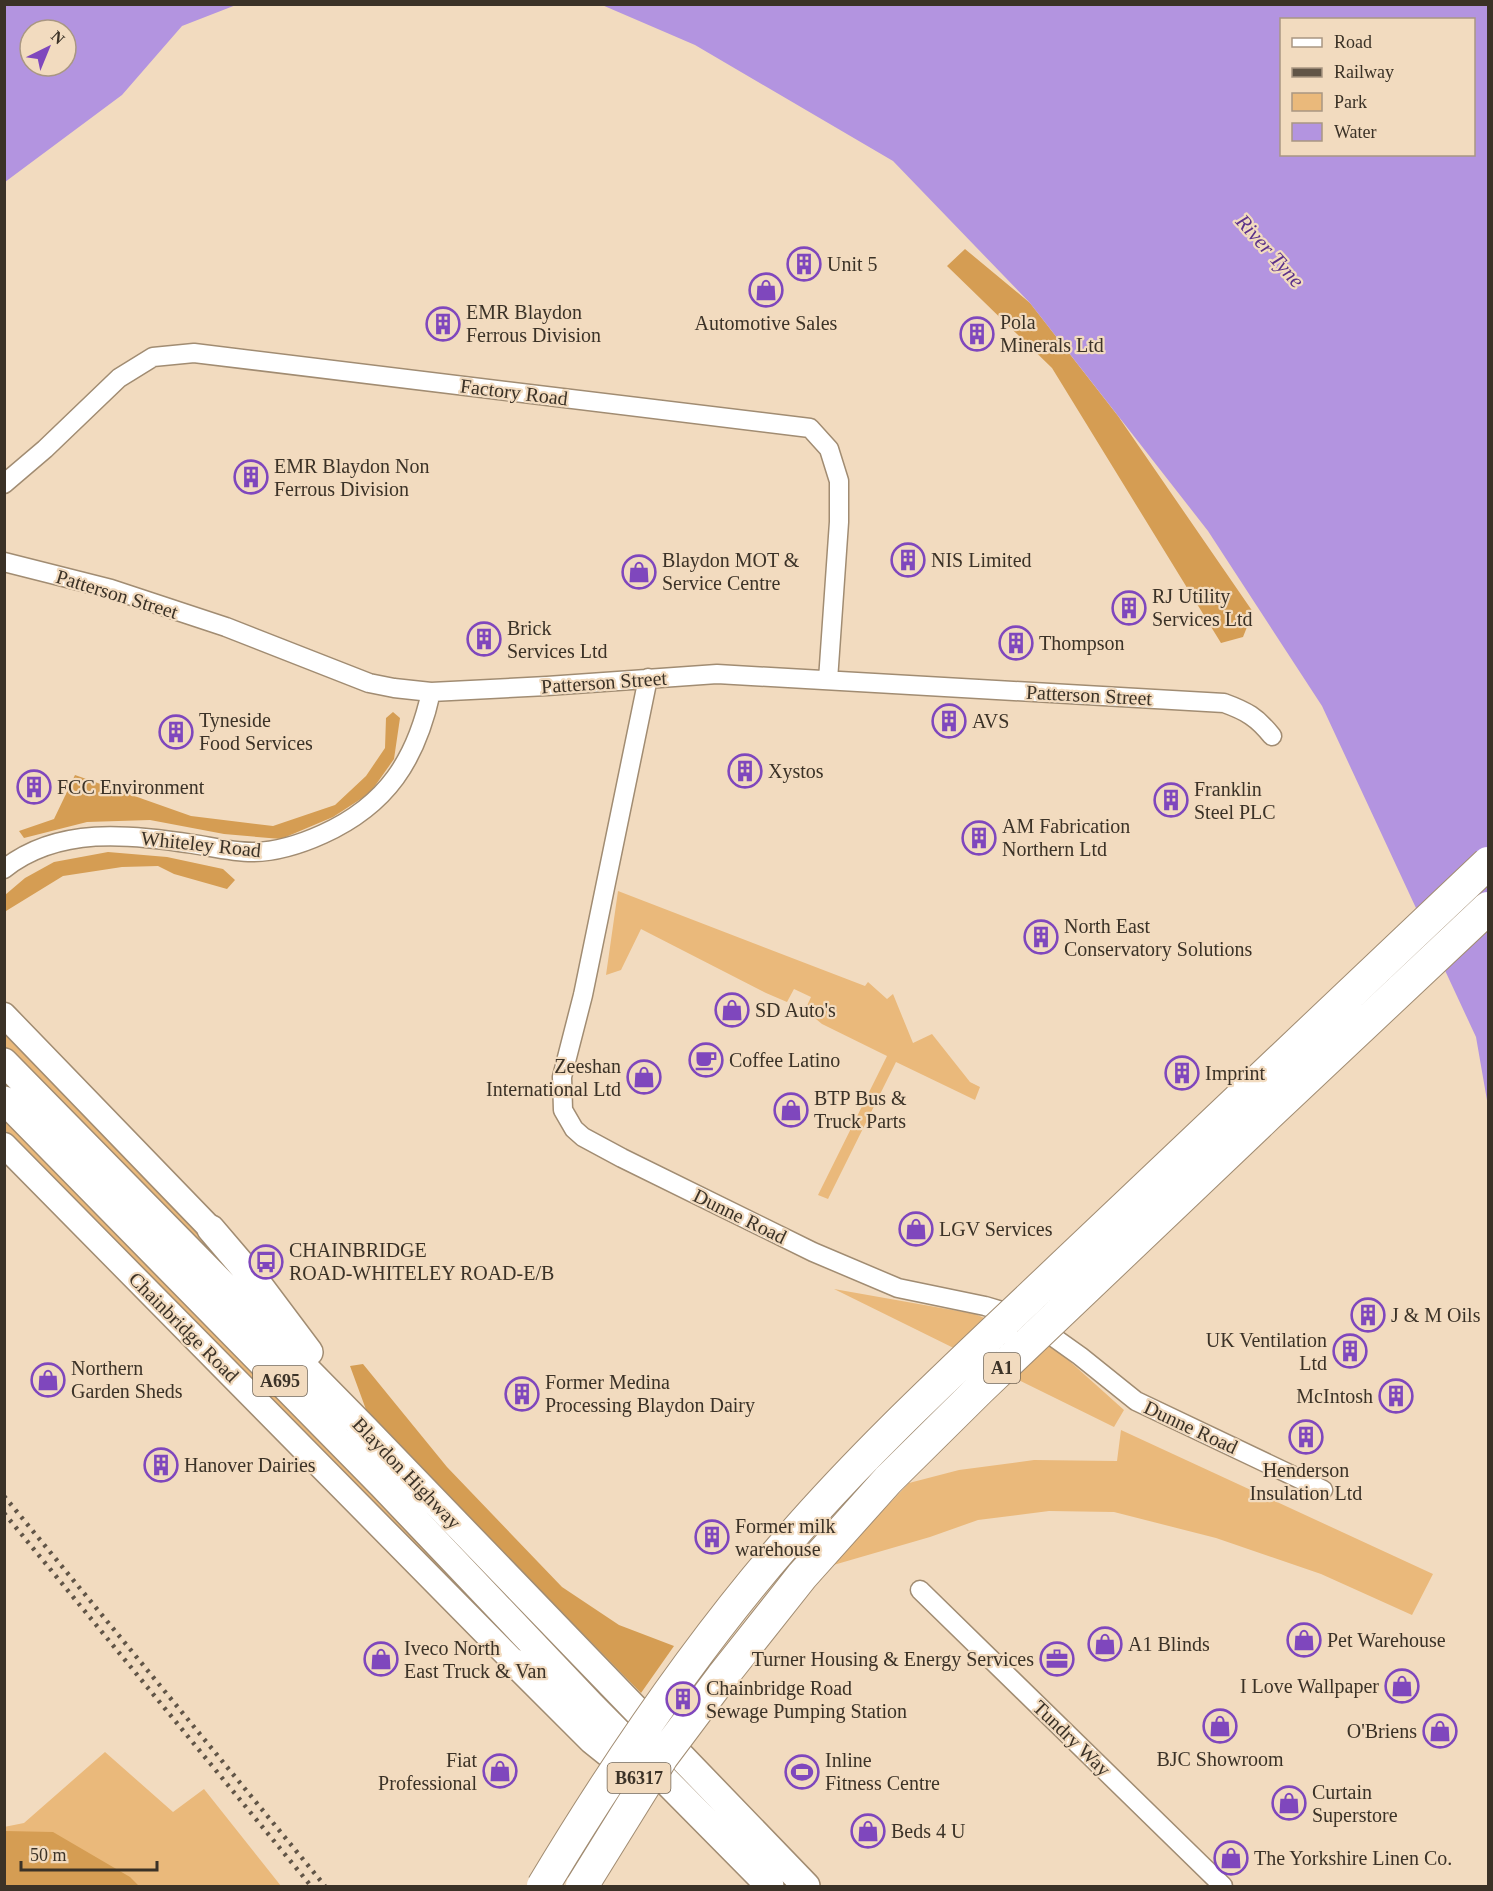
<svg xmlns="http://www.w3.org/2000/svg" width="1493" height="1891" viewBox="0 0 1493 1891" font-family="Georgia,serif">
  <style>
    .green { fill: #eab97b }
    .forest { fill: #d59d53 }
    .water { fill: #b394e0; fill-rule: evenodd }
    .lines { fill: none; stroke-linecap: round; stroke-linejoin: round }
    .street-casing { stroke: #a18c72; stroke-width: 21 }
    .secondary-casing { stroke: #a18c72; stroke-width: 27 }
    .primary-casing { stroke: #a18c72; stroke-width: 30 }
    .street { stroke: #fff; stroke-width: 18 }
    .secondary { stroke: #fff; stroke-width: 24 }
    .primary { stroke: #fff; stroke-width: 27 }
    .rail { stroke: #615547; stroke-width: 4.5; stroke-dasharray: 3 6; stroke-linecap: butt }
    .highway-bridge-casing { stroke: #a18c72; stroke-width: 34; stroke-linecap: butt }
    .highway-bridge { stroke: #fff; stroke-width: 32 }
    .labels { text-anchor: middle; stroke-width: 4.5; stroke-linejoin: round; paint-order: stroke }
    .shield { fill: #f2dbbf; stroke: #726555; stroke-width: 1.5 }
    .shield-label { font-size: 18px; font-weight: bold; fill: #3b3227 }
    .poi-label { font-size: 20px; fill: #3b3227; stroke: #f2dbbf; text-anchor: start }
    .street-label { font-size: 20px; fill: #3b3227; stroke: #f2dbbf }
    .water-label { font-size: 21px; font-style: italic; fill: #5b318a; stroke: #f2dbbf }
  </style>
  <rect width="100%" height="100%" fill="#f2dbbf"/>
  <path class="green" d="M618 891 865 986 868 982 887 999 893 994 913 1043 932 1034 970 1082 980 1087 975 1100 896 1062 828 1199 818 1195 887 1056 822 1024 805 1010 811 997 794 989 787 1002 766 993 641 929 621 970 606 975Z
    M4 1029 139 1170 271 1313 283 1334 5 1048Z
    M4 1118C207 1323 411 1527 604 1741L5 1130Z
    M834 1289 975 1314 1056 1349 1124 1410 1114 1427Z
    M1121 1430 1433 1574 1412 1615 1321 1574 1216 1538 1114 1512 1049 1511 978 1520 930 1537 830 1566 909 1483 959 1470 1034 1460 1117 1461Z
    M105 1752 173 1812 204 1789 281 1886H5L4 1827 24 1823Z"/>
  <path class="forest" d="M965 249 1030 303 1118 416 1253 612 1243 637 1221 643 1052 368 947 266Z
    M393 712 400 718 394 759 370 793 333 817 281 839 224 834 150 820 87 822 24 838 19 831 54 819 75 775 191 816 273 826 335 805 366 776 385 748 386 718Z
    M108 852 167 857 223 869 235 880 227 889 174 874 158 866 122 867 63 876 6 911 5 917V895L25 878 54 862Z
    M363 1364 447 1467 562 1587 619 1625 674 1646 641 1693 368 1415 350 1366Z
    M5 1831 53 1832 130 1877 139 1886H5Z"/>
  <path class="water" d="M5 4H236V5L182 26 122 95 5 182ZM30 30H66V66H30Z
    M602 5H1488V1106L1476 1037 1322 706 1208 531 1030 303 893 161 695 45ZM1282 20H1474V154H1282Z"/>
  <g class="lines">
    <g class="street-casing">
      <path id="street" d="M4 484 45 449 119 378 153 357 194 353 810 428 829 449 839 481V522L828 680
        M4 562 111 589 226 627 369 683 394 688 431 692 547 686 717 674 1224 703C1246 711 1257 717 1272 736
        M648 678 583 995 562 1077 563 1110 574 1129 583 1137 622 1158 813 1252 898 1288 985 1306 1022 1317 1035 1324 1080 1356 1136 1401 1323 1490
        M4 869C58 826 130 834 193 844 212 847 233 852 252 852 277 852 301 844 323 834 387 805 416 760 431 692
        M920 1590 1223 1886"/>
    </g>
    <g class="secondary-casing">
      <path id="secondary" d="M4 1015 211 1229
        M4 1145 515 1663"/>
    </g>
    <g class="primary-casing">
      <path id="primary" d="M4 1062 364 1428 806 1886
        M4 1100 382 1485 591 1705 770 1886
        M211 1229 258 1284 309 1352
        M515 1663 592 1740 637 1776"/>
    </g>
    <use href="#street" class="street"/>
    <use href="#secondary" class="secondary"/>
    <use href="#primary" class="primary"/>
    <path class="rail" d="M4 1496 325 1886
      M4 1513 311 1886"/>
    <g class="highway-bridge-casing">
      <path id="highway-bridge" d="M543 1886C615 1766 694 1649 786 1543 872 1443 970 1355 1065 1264 1205 1130 1347 997 1488 863
        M582 1886 662 1757 722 1677 802 1576 888 1480 980 1389 1268 1115 1488 908"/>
    </g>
    <use href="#highway-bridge" class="highway-bridge"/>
  </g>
  <defs>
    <g id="building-ring" transform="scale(1.725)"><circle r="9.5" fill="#f2dbbf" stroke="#7f47bd" stroke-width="1.5"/><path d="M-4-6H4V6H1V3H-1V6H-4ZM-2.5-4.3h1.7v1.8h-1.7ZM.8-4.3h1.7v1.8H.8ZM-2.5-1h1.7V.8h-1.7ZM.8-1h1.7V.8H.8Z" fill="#7f47bd"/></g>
    <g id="shop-ring" transform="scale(1.725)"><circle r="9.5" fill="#f2dbbf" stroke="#7f47bd" stroke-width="1.5"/><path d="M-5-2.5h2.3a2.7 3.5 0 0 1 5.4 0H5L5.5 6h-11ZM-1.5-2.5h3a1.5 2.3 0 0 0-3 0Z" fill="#7f47bd"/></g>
    <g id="cafe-ring" transform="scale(1.725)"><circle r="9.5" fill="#f2dbbf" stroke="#7f47bd" stroke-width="1.5"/><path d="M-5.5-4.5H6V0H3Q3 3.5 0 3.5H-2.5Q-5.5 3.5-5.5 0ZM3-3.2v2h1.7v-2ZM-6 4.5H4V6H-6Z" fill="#7f47bd"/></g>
    <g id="bus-ring" transform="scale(1.725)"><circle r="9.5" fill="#f2dbbf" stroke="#7f47bd" stroke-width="1.5"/><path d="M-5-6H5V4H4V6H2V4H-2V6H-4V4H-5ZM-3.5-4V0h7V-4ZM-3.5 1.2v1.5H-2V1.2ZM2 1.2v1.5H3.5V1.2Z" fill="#7f47bd"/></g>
    <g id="office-ring" transform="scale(1.725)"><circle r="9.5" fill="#f2dbbf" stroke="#7f47bd" stroke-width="1.5"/><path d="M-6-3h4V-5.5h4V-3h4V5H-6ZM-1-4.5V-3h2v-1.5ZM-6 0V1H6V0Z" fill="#7f47bd"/></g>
    <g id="stadium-ring" transform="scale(1.725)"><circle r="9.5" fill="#f2dbbf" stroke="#7f47bd" stroke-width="1.5"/><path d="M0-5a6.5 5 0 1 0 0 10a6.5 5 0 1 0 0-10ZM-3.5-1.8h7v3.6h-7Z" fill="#7f47bd"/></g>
  </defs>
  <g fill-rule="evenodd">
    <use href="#building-ring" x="804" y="264"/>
    <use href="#shop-ring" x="766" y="290"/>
    <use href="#building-ring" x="443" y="324"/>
    <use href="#building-ring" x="977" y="334"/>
    <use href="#building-ring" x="251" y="477"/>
    <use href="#building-ring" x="908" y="560"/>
    <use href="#shop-ring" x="639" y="572"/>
    <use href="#building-ring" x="1129" y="608"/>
    <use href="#building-ring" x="484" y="639"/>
    <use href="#building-ring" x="1016" y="643"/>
    <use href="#building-ring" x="949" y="721"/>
    <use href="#building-ring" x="176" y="732"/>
    <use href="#building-ring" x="745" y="771"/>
    <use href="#building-ring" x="34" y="787"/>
    <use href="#building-ring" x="1171" y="800"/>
    <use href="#building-ring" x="979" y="838"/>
    <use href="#building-ring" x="1041" y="937"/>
    <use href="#shop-ring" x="732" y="1010"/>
    <use href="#cafe-ring" x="706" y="1060"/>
    <use href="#building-ring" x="1182" y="1073"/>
    <use href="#shop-ring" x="644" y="1077"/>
    <use href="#shop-ring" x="791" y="1110"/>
    <use href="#shop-ring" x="916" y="1229"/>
    <use href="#bus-ring" x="266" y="1262"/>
    <use href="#building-ring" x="1368" y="1315"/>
    <use href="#building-ring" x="1350" y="1351"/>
    <use href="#shop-ring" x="48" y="1380"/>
    <use href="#building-ring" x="522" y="1394"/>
    <use href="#building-ring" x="1396" y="1396"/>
    <use href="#building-ring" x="1306" y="1437"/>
    <use href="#building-ring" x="161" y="1465"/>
    <use href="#building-ring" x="712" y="1537"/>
    <use href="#shop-ring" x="1304" y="1640"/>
    <use href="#shop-ring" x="1105" y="1644"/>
    <use href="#shop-ring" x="381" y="1659"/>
    <use href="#office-ring" x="1057" y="1659"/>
    <use href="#shop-ring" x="1402" y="1686"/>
    <use href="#building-ring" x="683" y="1699"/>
    <use href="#shop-ring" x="1220" y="1726"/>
    <use href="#shop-ring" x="1440" y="1731"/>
    <use href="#shop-ring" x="500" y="1771"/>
    <use href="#stadium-ring" x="802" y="1772"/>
    <use href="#shop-ring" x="1289" y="1803"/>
    <use href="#shop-ring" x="868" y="1831"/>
    <use href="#shop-ring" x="1231" y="1858"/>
  </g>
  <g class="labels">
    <g class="shield">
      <rect x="984" y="1353" width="36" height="30" rx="4.5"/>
      <rect x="253" y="1366" width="54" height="30" rx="4.5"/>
      <rect x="607.5" y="1763" width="63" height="30" rx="4.5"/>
    </g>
    <g class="shield-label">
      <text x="1002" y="1374">A1</text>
      <text x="280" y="1387">A695</text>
      <text x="639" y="1784">B6317</text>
    </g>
    <g class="poi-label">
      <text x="827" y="271">Unit 5</text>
      <text x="466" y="319">EMR Blaydon<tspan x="466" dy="23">Ferrous Division</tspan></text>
      <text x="1000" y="329">Pola<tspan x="1000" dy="23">Minerals Ltd</tspan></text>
      <text x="766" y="330" text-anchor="middle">Automotive Sales</text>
      <text x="274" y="473">EMR Blaydon Non<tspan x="274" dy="23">Ferrous Division</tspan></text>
      <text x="662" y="567">Blaydon MOT &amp;<tspan x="662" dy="23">Service Centre</tspan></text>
      <text x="931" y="567">NIS Limited</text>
      <text x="1152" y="603">RJ Utility<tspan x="1152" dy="23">Services Ltd</tspan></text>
      <text x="507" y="635">Brick<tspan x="507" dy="23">Services Ltd</tspan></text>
      <text x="1039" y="650">Thompson</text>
      <text x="199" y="727">Tyneside<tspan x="199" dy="23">Food Services</tspan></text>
      <text x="972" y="728">AVS</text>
      <text x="768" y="778">Xystos</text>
      <text x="57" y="794">FCC Environment</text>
      <text x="1194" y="796">Franklin<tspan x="1194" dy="23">Steel PLC</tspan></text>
      <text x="1002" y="833">AM Fabrication<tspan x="1002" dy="23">Northern Ltd</tspan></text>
      <text x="1064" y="933">North East<tspan x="1064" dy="23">Conservatory Solutions</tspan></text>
      <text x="755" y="1017">SD Auto's</text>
      <text x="729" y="1067">Coffee Latino</text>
      <text x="621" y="1073" text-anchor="end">Zeeshan<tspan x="621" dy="23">International Ltd</tspan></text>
      <text x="1205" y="1080">Imprint</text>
      <text x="814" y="1105">BTP Bus &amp;<tspan x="814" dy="23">Truck Parts</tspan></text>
      <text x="939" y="1236">LGV Services</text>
      <text x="289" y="1257">CHAINBRIDGE<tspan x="289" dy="23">ROAD-WHITELEY ROAD-E/B</tspan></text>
      <text x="1391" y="1322">J &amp; M Oils</text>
      <text x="1327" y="1347" text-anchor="end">UK Ventilation<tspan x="1327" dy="23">Ltd</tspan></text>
      <text x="71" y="1375">Northern<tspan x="71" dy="23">Garden Sheds</tspan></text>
      <text x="545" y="1389">Former Medina<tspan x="545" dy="23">Processing Blaydon Dairy</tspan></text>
      <text x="1373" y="1403" text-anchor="end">McIntosh</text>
      <text x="184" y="1472">Hanover Dairies</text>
      <text x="1306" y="1477" text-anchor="middle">Henderson<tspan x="1306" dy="23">Insulation Ltd</tspan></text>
      <text x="735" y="1533">Former milk<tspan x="735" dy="23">warehouse</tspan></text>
      <text x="1327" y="1647">Pet Warehouse</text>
      <text x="1128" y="1651">A1 Blinds</text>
      <text x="404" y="1655">Iveco North<tspan x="404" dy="23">East Truck &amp; Van</tspan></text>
      <text x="1034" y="1666" text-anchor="end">Turner Housing &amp; Energy Services</text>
      <text x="1379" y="1693" text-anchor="end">I Love Wallpaper</text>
      <text x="706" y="1695">Chainbridge Road<tspan x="706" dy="23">Sewage Pumping Station</tspan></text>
      <text x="1417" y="1738" text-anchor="end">O'Briens</text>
      <text x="1220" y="1766" text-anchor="middle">BJC Showroom</text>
      <text x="477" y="1767" text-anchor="end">Fiat<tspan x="477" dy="23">Professional</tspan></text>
      <text x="825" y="1767">Inline<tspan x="825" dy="23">Fitness Centre</tspan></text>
      <text x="1312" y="1799">Curtain<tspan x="1312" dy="23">Superstore</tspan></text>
      <text x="891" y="1838">Beds 4 U</text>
      <text x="1254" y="1865">The Yorkshire Linen Co.</text>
    </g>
    <g class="street-label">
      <text transform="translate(514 392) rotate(7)" y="7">Factory Road</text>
      <text transform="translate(117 594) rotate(17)" y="7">Patterson Street</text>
      <text transform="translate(604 682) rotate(-4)" y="7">Patterson Street</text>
      <text transform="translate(1089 695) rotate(3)" y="7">Patterson Street</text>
      <text transform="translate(201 844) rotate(6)" y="7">Whiteley Road</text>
      <text transform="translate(740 1216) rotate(26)" y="7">Dunne Road</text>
      <text transform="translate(184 1327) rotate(45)" y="7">Chainbridge Road</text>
      <text transform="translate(1191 1427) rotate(25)" y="7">Dunne Road</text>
      <text transform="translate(407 1473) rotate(46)" y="7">Blaydon Highway</text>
      <text transform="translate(1072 1738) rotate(44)" y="7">Tundry Way</text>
    </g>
    <g class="water-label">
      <text transform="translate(1270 251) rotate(48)" y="7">River Tyne</text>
    </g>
  </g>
  <rect width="1493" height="1891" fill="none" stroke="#3b3227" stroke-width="12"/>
  <rect x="1280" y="18" width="195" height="138" fill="#f2dbbf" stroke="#a99782" stroke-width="1.5"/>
  <rect x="1292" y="38" width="30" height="9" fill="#ffffff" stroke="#a99782" stroke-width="1.5"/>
  <text x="1334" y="48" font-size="18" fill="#3b3227">Road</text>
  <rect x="1292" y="68" width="30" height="9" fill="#615547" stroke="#a99782" stroke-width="1.5"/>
  <text x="1334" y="78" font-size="18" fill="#3b3227">Railway</text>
  <rect x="1292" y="93" width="30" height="18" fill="#eab97b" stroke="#a99782" stroke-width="1.5"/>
  <text x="1334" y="108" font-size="18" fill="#3b3227">Park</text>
  <rect x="1292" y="123" width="30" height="18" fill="#b394e0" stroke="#a99782" stroke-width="1.5"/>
  <text x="1334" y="138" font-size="18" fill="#3b3227">Water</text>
  <g transform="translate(48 48) rotate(43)"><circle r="28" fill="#f2dbbf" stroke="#a99782" stroke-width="1.5"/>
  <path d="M0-4.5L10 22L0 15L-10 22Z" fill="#7f47bd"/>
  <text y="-9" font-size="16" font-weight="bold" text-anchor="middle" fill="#3b3227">N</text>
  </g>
  <path d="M21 1861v9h136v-9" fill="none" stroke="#3b3227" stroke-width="3"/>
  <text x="30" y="1861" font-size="18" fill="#3b3227" stroke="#f2dbbf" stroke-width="4.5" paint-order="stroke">50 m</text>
</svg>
